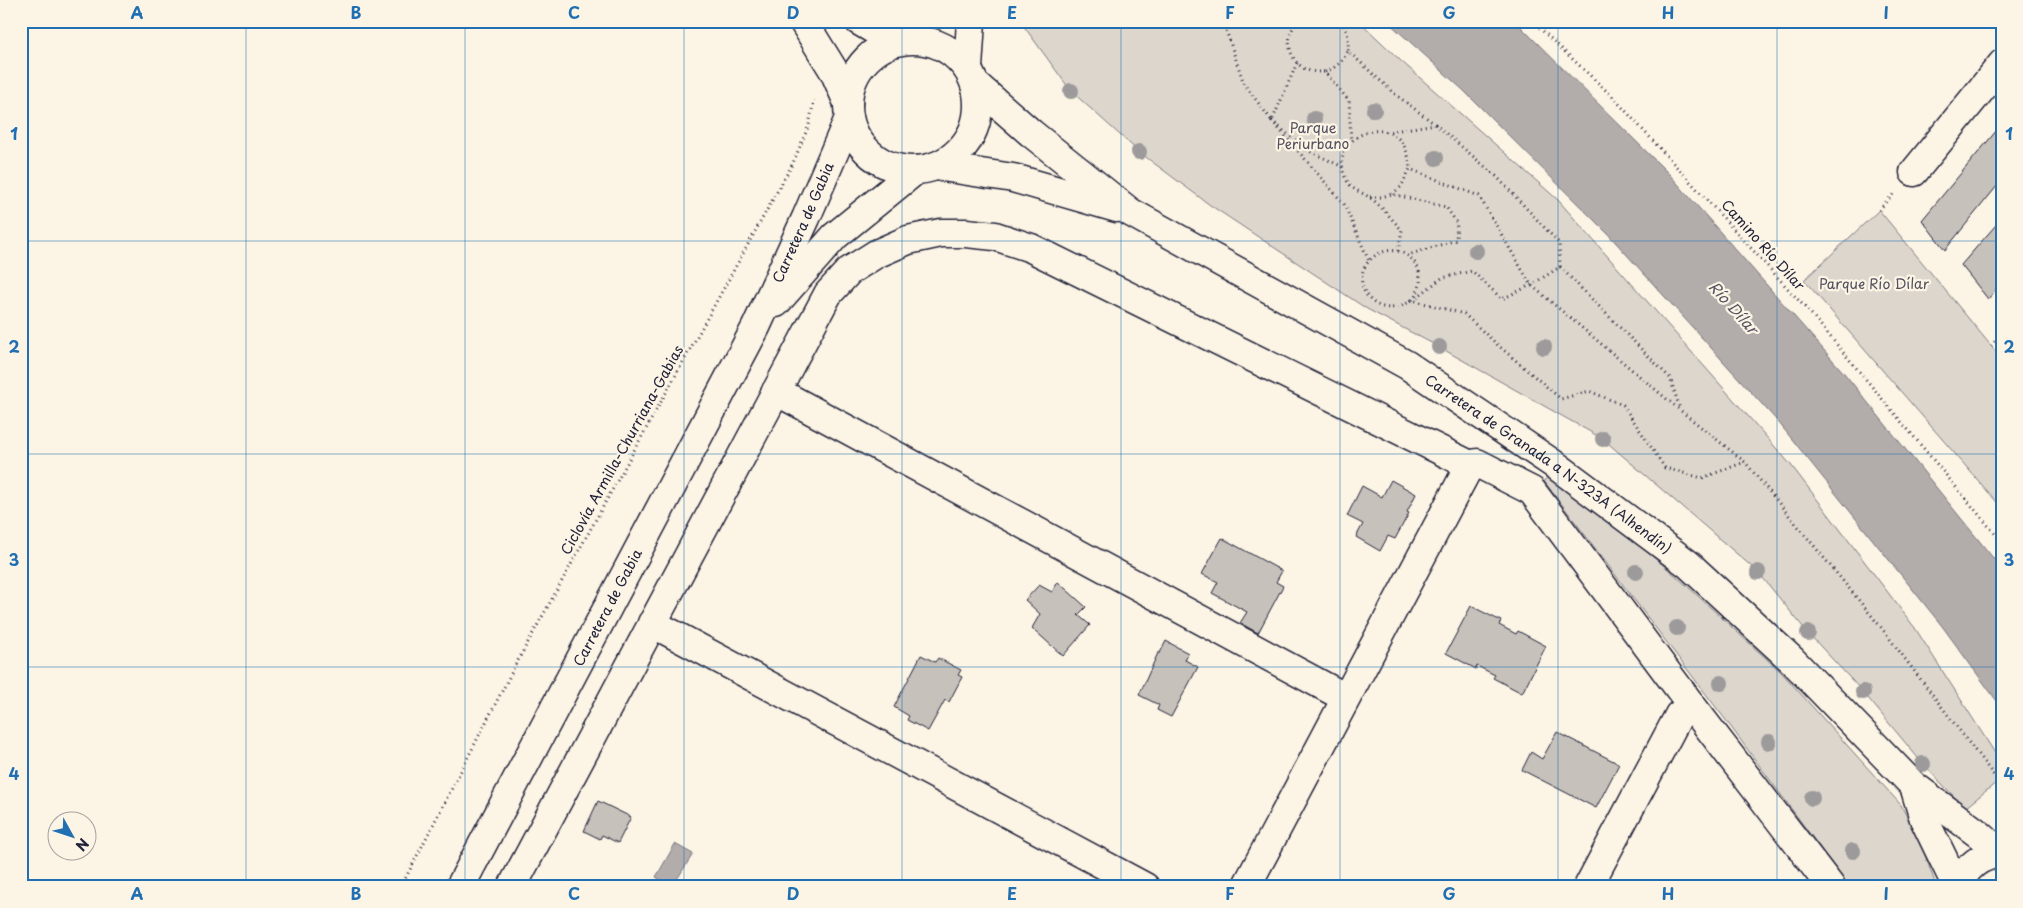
<svg xmlns="http://www.w3.org/2000/svg" width="2023" height="908" viewBox="0 0 2023 908" font-family="'Playpen Sans',sans-serif">
  <style>
    .green { fill: #dcd6cc; stroke: #7f7c84 }
    .water { fill: #b2adab; stroke: #78757e }
    .building { fill: #c6c1bb; stroke: #22223b }
    .lines { fill: none; stroke-linecap: round; stroke-linejoin: round }
    .street-casing { stroke: #22223b; stroke-width: 31 }
    .secondary-casing { stroke: #22223b; stroke-width: 31 }
    .path { stroke: #22223b; stroke-width: 3; stroke-dasharray: 1 4; stroke-linecap: butt }
    .street { stroke: #fcf5e5; stroke-width: 28 }
    .secondary { stroke: #fcf5e5; stroke-width: 28 }
    .tree { fill: #9d9a9b }
    .grid { fill: none; stroke: #1f6fb2; stroke-width: 1; stroke-opacity: 0.55 }
    .labels { text-anchor: middle; stroke-width: 4.5; stroke-linejoin: round; paint-order: stroke }
    .park-label { font-size: 14px; fill: #504f5f; stroke: #fcf5e5 }
    .street-label { font-size: 14px; fill: #22223b; stroke: #fcf5e5 }
    .water-label { font-size: 15px; font-style: italic; fill: #545362; stroke: #fcf5e5 }
    .neatline { fill: none; stroke: #1f6fb2; stroke-width: 2 }
    .grid-label { font-size: 16px; text-anchor: middle; font-weight: bold; fill: #1f6fb2 }
  </style>
  <rect width="100%" height="100%" fill="#fcf5e5"/>
  <filter id="ink" filterUnits="userSpaceOnUse"><feTurbulence type="fractalNoise" baseFrequency=".02" numOctaves="2"/><feDisplacementMap in="SourceGraphic" scale="10" xChannelSelector="R" yChannelSelector="G"/><feConvolveMatrix kernelMatrix="1 2 1 2 8 2 1 2 1" color-interpolation-filters="sRGB"/></filter>
  <g filter="url(#ink)">
    <path class="green" d="M1020 21H1359L1401 61 1558 200 1791 465 1915 628 2002 764V778L1965 808 1923 764 1863 692 1808 633 1758 572 1603 439 1439 347 1367 309 1210 205 1139 152 1071 91Z
      M1879 210 2002 359V508L1804 280Z
      M1551 472 1675 575 1782 673 1901 805 1923 849 1935 883 1934 887H1849L1728 723 1544 481Z"/>
    <path class="water" d="M1387 21H1515L1670 175 1844 373 2002 569V708L1942 626 1779 423 1608 234 1463 90Z
      M675 844 693 854 672 887 656 877Z"/>
    <path class="building" d="M2002 124V180L1945 250 1922 220Z
      M2002 218V283L1988 299 1961 265Z
      M1391 480 1416 494 1407 512 1409 513 1395 539 1388 536 1380 551 1356 537 1363 524 1347 516 1362 486 1382 497Z
      M1222 538 1282 571 1276 582 1283 586 1258 633 1240 623 1247 612 1212 593 1218 582 1202 574Z
      M1058 582 1086 607 1078 615 1090 625 1063 656 1032 628 1040 614 1025 600 1039 585 1052 592Z
      M1471 606 1501 621 1499 625 1516 634 1518 631 1546 646 1522 693 1493 678 1495 675 1477 666 1476 669 1446 653Z
      M1166 641 1188 653 1185 660 1198 667 1171 717 1157 710 1159 705 1139 695 1158 653H1160Z
      M921 655 935 662 938 658 961 670 958 675 962 677 949 702 945 700 928 731 907 720 909 716 894 707Z
      M1557 732 1619 764 1596 808 1522 770 1531 752 1542 759Z
      M598 801 631 817 618 843 602 835 600 839 584 831Z"/>
    <g class="lines">
      <g class="street-casing">
        <path id="street" d="M1914 172 2002 64
          M776 391 1346 698
          M652 623 1145 887
          M512 887 828 294 849 271 876 254 908 240 941 233H966L995 236 1031 248 1470 465 1477 463 1532 491 1692 706 1831 887
          M1246 887 1470 465
          M1588 887 1679 715 1692 706"/>
      </g>
      <g class="secondary-casing">
        <g id="secondary">
          <path d="M803 21 834 71 848 103"/>
          <path d="M859 21 895 42"/>
          <circle cx="913" cy="105" r="65"/>
          <path d="M968 68 971 21"/>
          <path id="s1" d="M975 84 1031 133 1130 212 1407 365 1558 467 1688 564 1792 660 1914 786 1980 835 2000 853"/>
          <path d="M936 166 1013 178 1117 208"/>
          <path d="M776 303 835 236 916 170"/>
          <path d="M1914 786 1924 819 1957 887"/>
          <path id="s2" d="M460 887 756 327 806 218 849 118"/>
          <path d="M1957 887C1966 867 1980 855 2002 853"/>
        </g>
      </g>
      <path class="path" d="M1223 21 1244 84 1272 121 1297 63
        M1299 21C1283 34 1288 60 1305 69 1312 72 1318 72 1325 72L1349 101 1351 141
        M1341 21C1348 31 1349 39 1348 51
        M1532 21 1612 96 1812 315 2002 542
        M1325 72C1337 67 1342 62 1348 51L1396 95 1435 124 1388 132
        M1343 167 1307 150 1272 121 1344 204 1369 261
        M1392 194 1401 187 1410 169 1479 196 1531 285 1681 411 1745 462 1880 626 2002 786
        M1370 197H1381L1392 194 1446 207 1457 223 1456 240 1408 255
        M1879 210 1895 192
        M1398 251 1402 230C1392 220 1381 205 1369 197 1360 191 1352 191 1346 179 1323 133 1407 103 1410 169
        M1560 267 1670 378 1680 409
        M1417 297 1442 278 1472 271 1502 299 1531 285 1560 267 1559 243 1496 176 1435 124
        M1412 300C1438 269 1396 232 1369 261 1347 285 1378 325 1412 300L1464 314 1500 347 1561 399 1589 391 1623 405 1665 468 1702 478 1745 462
        M1991 346 2002 333
        M401 887 516 664 793 163 809 125 814 100"/>
      <use href="#street" class="street"/>
      <use href="#secondary" class="secondary"/>
    </g>
    <g class="tree">
      <circle cx="1071" cy="91" r="8"/>
      <circle cx="1374" cy="110" r="8"/>
      <circle cx="1314" cy="119" r="8"/>
      <circle cx="1139" cy="152" r="8"/>
      <circle cx="1436" cy="158" r="8"/>
      <circle cx="1476" cy="251" r="8"/>
      <circle cx="1439" cy="347" r="8"/>
      <circle cx="1544" cy="347" r="8"/>
      <circle cx="1603" cy="439" r="8"/>
      <circle cx="1636" cy="572" r="8"/>
      <circle cx="1758" cy="572" r="8"/>
      <circle cx="1677" cy="628" r="8"/>
      <circle cx="1808" cy="633" r="8"/>
      <circle cx="1721" cy="683" r="8"/>
      <circle cx="1863" cy="692" r="8"/>
      <circle cx="1769" cy="742" r="8"/>
      <circle cx="1923" cy="764" r="8"/>
      <circle cx="1812" cy="798" r="8"/>
      <circle cx="1853" cy="851" r="8"/>
    </g>
  </g>
  <path class="grid" d="M246 21V887M465 21V887M684 21V887M902 21V887M1121 21V887M1340 21V887M1558 21V887M1777 21V887M21 241H2002M21 454H2002M21 667H2002"/>
  <g class="labels">
    <g class="park-label">
      <text x="1313" y="133">Parque<tspan x="1313" dy="16">Periurbano</tspan></text>
      <text x="1874" y="289">Parque Río Dílar</text>
    </g>
    <g class="street-label">
      <text dy="5" stroke="none"><textPath href="#s2" startOffset="748">Carretera de Gabia</textPath></text>
      <text transform="translate(1763 245) rotate(48)" y="5">Camino Río Dílar</text>
      <text transform="translate(622 450) rotate(-61)" y="5">Ciclovía Armilla-Churriana-Gabias</text>
      <text dy="5" stroke="none"><textPath href="#s1" startOffset="690">Carretera de Granada a N-323A (Alhendín)</textPath></text>
      <text dy="5" stroke="none"><textPath href="#s2" startOffset="316">Carretera de Gabia</textPath></text>
    </g>
    <g class="water-label">
      <text transform="translate(1733 308) rotate(48)" y="5">Río Dílar</text>
    </g>
  </g>
  <rect width="2023" height="908" fill="none" stroke="#fcf5e5" stroke-width="55"/>
  <g transform="translate(72 836) rotate(130)"><circle r="24" fill="#fcf5e5" stroke="#a5a1a1"/>
  <path d="M0-4L9 19L0 12L-9 19Z" fill="#1f6fb2"/>
  <text y="-8" font-size="14" font-weight="bold" text-anchor="middle" fill="#22223b">N</text>
  </g>
  <rect x="28" y="28" width="1968" height="852" class="neatline"/>
  <g class="grid-label">
    <text x="137" y="19">A</text>
    <text x="356" y="19">B</text>
    <text x="574" y="19">C</text>
    <text x="793" y="19">D</text>
    <text x="1012" y="19">E</text>
    <text x="1230" y="19">F</text>
    <text x="1449" y="19">G</text>
    <text x="1668" y="19">H</text>
    <text x="1886" y="19">I</text>
    <text x="14" y="140">1</text>
    <text x="2009" y="140">1</text>
    <text x="14" y="353">2</text>
    <text x="2009" y="353">2</text>
    <text x="14" y="566">3</text>
    <text x="2009" y="566">3</text>
    <text x="14" y="780">4</text>
    <text x="2009" y="780">4</text>
    <text x="137" y="900">A</text>
    <text x="356" y="900">B</text>
    <text x="574" y="900">C</text>
    <text x="793" y="900">D</text>
    <text x="1012" y="900">E</text>
    <text x="1230" y="900">F</text>
    <text x="1449" y="900">G</text>
    <text x="1668" y="900">H</text>
    <text x="1886" y="900">I</text>
  </g>
</svg>
